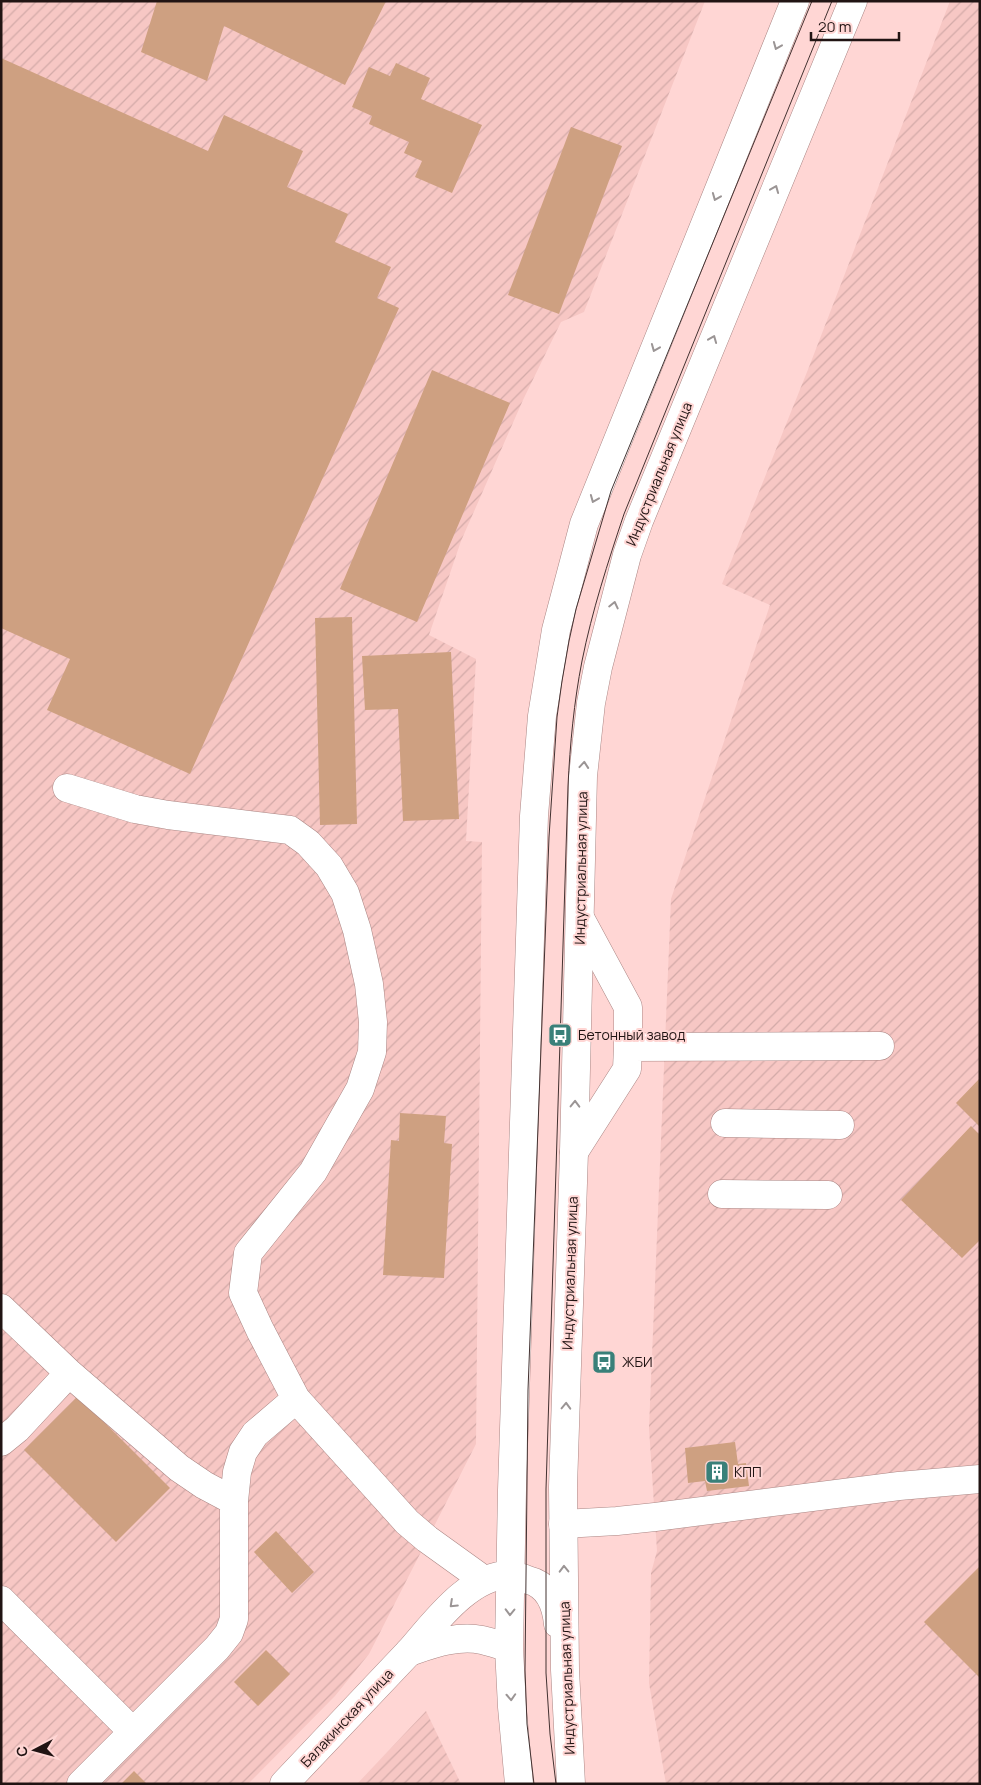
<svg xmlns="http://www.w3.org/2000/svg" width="981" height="1785" viewBox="0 0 981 1785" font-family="Manrope,sans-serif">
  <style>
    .industrial { fill: url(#industrial-furrows) }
    .building { fill: #cea081 }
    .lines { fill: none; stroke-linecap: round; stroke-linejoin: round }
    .minor-casing { stroke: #ab8684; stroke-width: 29 }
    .major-casing { stroke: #ab8684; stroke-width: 29 }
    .minor { stroke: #fff; stroke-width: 28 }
    .major { stroke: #fff; stroke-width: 28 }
    .tram { stroke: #433231; stroke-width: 1 }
    .oneway { stroke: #9b9595 }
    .labels { text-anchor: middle; stroke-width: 4; stroke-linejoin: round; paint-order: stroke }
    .street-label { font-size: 14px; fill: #211413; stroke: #ffd6d4 }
    .poi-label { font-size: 14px; fill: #211413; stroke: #ffd6d4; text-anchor: start }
  </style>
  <defs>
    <pattern id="industrial-furrows" width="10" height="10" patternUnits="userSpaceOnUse" patternTransform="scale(1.25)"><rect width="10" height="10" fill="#f7c7c4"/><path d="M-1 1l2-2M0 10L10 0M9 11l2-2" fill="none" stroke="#d3aaa8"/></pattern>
  </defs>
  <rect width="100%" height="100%" fill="#ffd6d4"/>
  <path class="industrial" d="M1 1H705L584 312 561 322 523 400 461 541 429 635 476 659 466 841 482 842 476 1444 369 1654 335 1696 248 1784H1Z
    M950 1H980V1784H666L649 1683 651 1573 657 1551 649 1428 671 899 770 605 722 584 809 367Z
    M426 1711 461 1784H357Z"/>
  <path class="building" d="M157 1H386L345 85 224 26 207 81 141 52Z
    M1 58 208 151 224 115 303 151 287 187 348 214 335 242 391 267 377 298 399 308 190 774 47 710 70 659 1 628Z
    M396 63 430 78 421 99 482 125 452 193 415 177 422 161 404 153 409 142 369 124 372 116 352 107 369 67 390 76Z
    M571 127 622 146 559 314 508 295Z
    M432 370 510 403 417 622 340 589Z
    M352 617 357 824 320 825 315 618Z
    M451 652 459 819 403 821 398 709 365 710 362 656Z
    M980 1078V1127L956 1103Z
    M400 1113 446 1116 444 1143 452 1144 444 1278 383 1275 391 1140 399 1141Z
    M971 1126 980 1135V1240L962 1258 901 1200Z
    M78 1396 170 1488 116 1542 24 1450Z
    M735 1442 738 1464 746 1463 749 1486 707 1491 705 1481 688 1483 685 1448Z
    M276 1531 314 1572 292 1593 254 1552Z
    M980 1566V1678L924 1622Z
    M266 1650 290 1674 258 1706 234 1682Z
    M134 1771 147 1784H121Z"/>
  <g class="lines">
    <g class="minor-casing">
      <path id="minor" d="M67 788 135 809 168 815 290 830 308 843 329 866 345 893 357 930 369 984 373 1022 372 1052 360 1089 313 1172 248 1253 243 1293 260 1330 296 1399 407 1522 427 1539 484 1580
        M628 1047 880 1046
        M725 1123 840 1125
        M574 1152 627 1069 628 1047V1007L580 918
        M722 1194 828 1195
        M1 1308 69 1373
        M1 1442 17 1429 69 1373 179 1468 204 1485 234 1501
        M563 1524 617 1521 655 1517 899 1486 980 1479
        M1 1600 133 1732
        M81 1784 217 1648 229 1633 234 1619V1501L237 1472 243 1452 255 1434 296 1399
        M284 1784 409 1652"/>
    </g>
    <g class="major-casing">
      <path id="major" d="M409 1652C433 1625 469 1574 510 1575 516 1575 522 1578 528 1580 549 1585 556 1604 558 1624
        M409 1652C433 1644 457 1635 482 1640 491 1642 500 1645 509 1648
        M519 1784 512 1707 509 1648 512 1490 534 816 542 716 556 630 584 524 795 1
        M571 1784 565 1670 563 1487 574 1152 583 776 591 703 598 667 627 555 639 521 853 1"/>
    </g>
    <use href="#minor" class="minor"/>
    <use href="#major" class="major"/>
    <path class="tram" d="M534 1784 527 1724 525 1670 528 1390 549 837 557 717 562 681 569 641 576 609 611 491 812 1
      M556 1784 550 1734 546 1673V1489L568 786C570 744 574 702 582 661 592 611 608 562 624 514L832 1"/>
  </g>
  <defs><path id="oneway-chevron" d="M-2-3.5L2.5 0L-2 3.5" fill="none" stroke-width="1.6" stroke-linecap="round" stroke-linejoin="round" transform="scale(1.25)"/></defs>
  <g class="oneway">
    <use href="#oneway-chevron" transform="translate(777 46) rotate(112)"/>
    <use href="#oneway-chevron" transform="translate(775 189) rotate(-68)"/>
    <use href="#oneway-chevron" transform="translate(716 197) rotate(112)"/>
    <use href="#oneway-chevron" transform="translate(713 339) rotate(-68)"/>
    <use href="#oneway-chevron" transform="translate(655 348) rotate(112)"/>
    <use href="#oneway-chevron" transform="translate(594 499) rotate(112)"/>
    <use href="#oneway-chevron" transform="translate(614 605) rotate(-77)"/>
    <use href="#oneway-chevron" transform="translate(584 765) rotate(-85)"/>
    <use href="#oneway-chevron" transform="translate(575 1104) rotate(-89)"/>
    <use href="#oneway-chevron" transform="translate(566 1406) rotate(-88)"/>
    <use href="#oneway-chevron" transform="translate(564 1569) rotate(-91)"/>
    <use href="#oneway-chevron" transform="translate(453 1604) rotate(137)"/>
    <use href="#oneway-chevron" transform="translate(510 1612) rotate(91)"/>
    <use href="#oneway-chevron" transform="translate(511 1697) rotate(87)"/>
  </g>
  <defs>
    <g id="bus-square" transform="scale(1.25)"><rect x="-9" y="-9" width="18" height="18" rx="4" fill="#398079" stroke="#ffd6d4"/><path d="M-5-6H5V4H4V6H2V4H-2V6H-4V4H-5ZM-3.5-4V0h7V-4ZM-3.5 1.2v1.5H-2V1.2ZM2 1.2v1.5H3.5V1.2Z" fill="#fff"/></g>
    <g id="building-square" transform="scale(1.25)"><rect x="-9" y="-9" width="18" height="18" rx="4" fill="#398079" stroke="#ffd6d4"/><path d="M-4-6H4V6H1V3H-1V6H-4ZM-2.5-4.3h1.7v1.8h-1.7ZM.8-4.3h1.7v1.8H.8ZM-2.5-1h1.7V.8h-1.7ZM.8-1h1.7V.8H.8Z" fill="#fff"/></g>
  </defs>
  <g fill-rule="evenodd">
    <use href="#bus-square" x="560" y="1035"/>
    <use href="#bus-square" x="604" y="1362"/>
    <use href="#building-square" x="717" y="1472"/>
  </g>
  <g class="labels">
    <g class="street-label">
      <text transform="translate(659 474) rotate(-68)" y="5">Индустриальная улица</text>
      <text transform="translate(581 868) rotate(-89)" y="5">Индустриальная улица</text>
      <text transform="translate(570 1273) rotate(-88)" y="5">Индустриальная улица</text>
      <text transform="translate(567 1678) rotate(-92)" y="5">Индустриальная улица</text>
      <text transform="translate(347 1718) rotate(-47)" y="5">Балакинская улица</text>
    </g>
    <g class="poi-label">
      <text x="578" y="1040">Бетонный завод</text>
      <text x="622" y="1367">ЖБИ</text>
      <text x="734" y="1477">КПП</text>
    </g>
  </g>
  <rect width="981" height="1785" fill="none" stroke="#211413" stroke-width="5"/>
  <g transform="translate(35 1750) rotate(264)" stroke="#ffd6d4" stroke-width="4" paint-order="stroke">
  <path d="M0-4L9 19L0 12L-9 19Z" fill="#211413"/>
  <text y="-8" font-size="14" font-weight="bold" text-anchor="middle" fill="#211413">С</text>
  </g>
  <path d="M811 32v8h88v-8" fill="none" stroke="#211413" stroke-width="2.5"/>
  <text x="818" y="32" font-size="15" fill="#211413" stroke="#ffd6d4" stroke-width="4" paint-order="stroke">20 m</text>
</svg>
